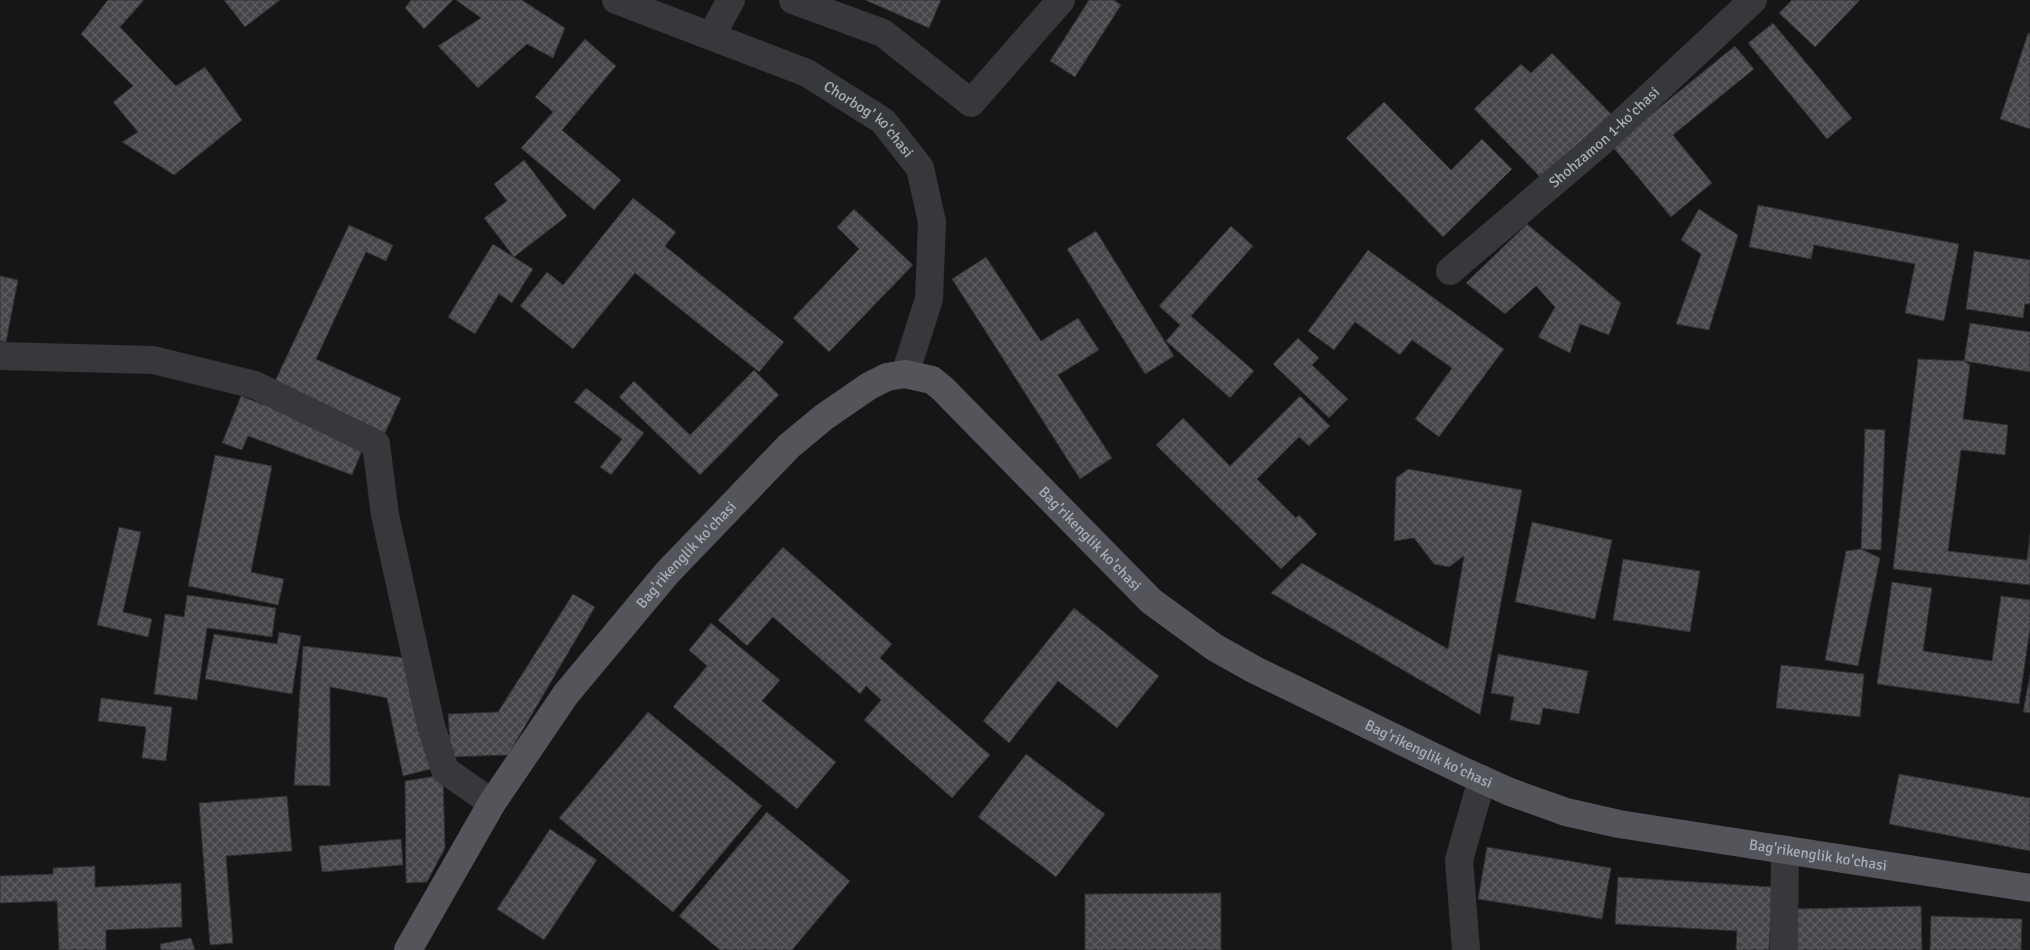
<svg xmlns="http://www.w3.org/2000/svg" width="2030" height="950" viewBox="0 0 2030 950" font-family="Signika,sans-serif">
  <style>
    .building { fill: url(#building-cross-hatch); stroke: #303033 }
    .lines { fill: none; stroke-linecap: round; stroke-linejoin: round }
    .minor { stroke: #37383c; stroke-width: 28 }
    .major { stroke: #53555b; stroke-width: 28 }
    .labels { text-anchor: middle; stroke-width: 4; stroke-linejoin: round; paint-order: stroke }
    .street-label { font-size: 15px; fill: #a9adb6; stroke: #111112 }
  </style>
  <defs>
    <pattern id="building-cross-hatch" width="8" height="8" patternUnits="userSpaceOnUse" patternTransform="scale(1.25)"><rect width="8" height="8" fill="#45464a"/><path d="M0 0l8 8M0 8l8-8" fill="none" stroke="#5d5e62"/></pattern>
  </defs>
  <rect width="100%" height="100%" fill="#161617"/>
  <path class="building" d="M108 0H144L120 27 176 86 205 67 242 120 174 175 122 142 138 132 113 102 133 86 81 34Z
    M224 0H280L245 27Z
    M411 0H453L424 29 405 8Z
    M456 0H522L565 28 553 58 527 44 478 88 438 46 481 18Z
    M865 0H941L929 28Z
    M1089 0H1114L1121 5 1075 77 1050 61Z
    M1792 0H1860L1815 47 1779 13Z
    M1773 23 1852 118 1827 139 1748 43Z
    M2028 33 2030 34V129L2000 119Z
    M585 39 616 66 562 130 621 180 594 210 521 148 553 112 535 97Z
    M1735 46 1754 69 1673 135 1712 183 1671 217 1612 146Z
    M1552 53 1615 118 1546 183 1474 109 1521 64 1531 73Z
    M1384 102 1451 170 1482 139 1512 169 1443 237 1346 138Z
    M524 160 567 216 514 257 484 218 507 201 494 184Z
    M633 198 676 232 665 246 784 342 759 372 635 273 573 349 520 306 547 272 563 285Z
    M1758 205 1959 244 1944 321 1905 313 1915 264 1814 245 1811 259 1749 247Z
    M854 209 913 265 829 352 793 318 859 249 837 227Z
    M1699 209 1738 235 1709 330 1676 324 1701 254 1681 240Z
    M1527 224 1621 303 1609 335 1580 324 1570 353 1538 337 1555 307 1536 286 1505 314 1466 283Z
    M349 225 393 245 386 261 366 252 316 359 401 398 385 433 275 381Z
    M1231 226 1253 246 1191 316 1254 371 1230 398 1166 341 1180 325 1159 306Z
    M1096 231 1174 356 1145 374 1067 249Z
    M493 244 533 269 512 303 499 294 475 334 448 317Z
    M1368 250 1504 349 1439 437 1415 419 1452 368 1412 340 1400 355 1355 322 1334 350 1308 331Z
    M1974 251 2030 260V304H2025L2023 318 1966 309Z
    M986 257 1041 341 1078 318 1099 350 1058 375 1112 458 1080 479 952 279Z
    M0 276 18 280 6 342 0 341Z
    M1970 323 2030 332V372L1964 361Z
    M1298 338 1319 358 1312 365 1348 399 1329 418 1273 364Z
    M1918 359 1964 361 1970 365 1963 419 2008 425 2005 455 1961 450 1948 551 2027 560 2030 534V585L1893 569Z
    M754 370 779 395 700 475 619 397 634 381 690 435Z
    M586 388 644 433 611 475 600 467 622 439 574 402Z
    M241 396 365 443 352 475 248 436 242 450 222 443Z
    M1300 396 1330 426 1309 446 1299 437 1257 479 1296 518 1299 515 1317 534 1281 569 1156 445 1183 418 1230 466Z
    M1865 429 1885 430 1881 550 1861 549Z
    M215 455 272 466 251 572 284 579 278 605 188 586Z
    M1408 469 1522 490 1480 715 1271 593 1302 563 1448 649 1464 556 1449 567 1434 564 1414 538 1394 541 1396 478Z
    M1532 522 1612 540 1595 619 1515 602Z
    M119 527 141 532 123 612 152 619 148 637 97 625Z
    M783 547 892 644 880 658 990 755 952 798 864 720 881 700 866 686 860 694 773 617 747 646 718 620Z
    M1861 549 1880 558 1858 666 1825 660 1846 551Z
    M1623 559 1700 571 1690 632 1613 620Z
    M1892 582 1932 588 1923 651 1992 661 2001 596 2030 600V629L2019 704 1877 684Z
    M573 594 595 607 508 755 451 757 448 714 498 712Z
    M187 595 276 608 272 637 207 628 197 700 154 694 165 614 184 617Z
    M1074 608 1159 676 1117 728 1058 681 1009 743 983 721Z
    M711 623 780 680 762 701 836 762 797 809 673 707 707 666 689 650Z
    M279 632 301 636 292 694 205 679 214 634 277 644Z
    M303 646 407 658 435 768 403 776 387 698 330 687V786L294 785Z
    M1498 654 1588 671 1579 714 1543 708 1540 725 1510 720 1514 697 1491 693Z
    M1781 665 1864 674 1860 717 1776 708Z
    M2030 675V713L2023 712Z
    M101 698 172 707 166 761 142 758 146 727 98 721Z
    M648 712 762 806 673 912 559 818Z
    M1026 754 1105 814 1056 877 978 817Z
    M1899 774 2030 798V851L1889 824Z
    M443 775 445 848 427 882 406 883 405 781Z
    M287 796 292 851 226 856 233 943 210 945 199 803Z
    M767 812 850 881 792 950H720L679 916Z
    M550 829 597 860 544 940 497 909Z
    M401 839 403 865 322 872 319 846Z
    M1487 847 1611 868 1602 919 1478 899Z
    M95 866V887L181 883 182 927 106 930V950H59L57 901 0 903V876L53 874V868Z
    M1618 877 1773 887 1769 950H1736L1737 931 1615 924Z
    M1221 893V950H1085V894Z
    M1921 906 1922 950H1793L1792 909Z
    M1931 916 2022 919 2021 950H1930Z
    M191 938 195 950H161L160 944Z"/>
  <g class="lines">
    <g class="minor">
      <path id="s1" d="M616 0 807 73 883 121 920 168 932 222 929 299 905 374"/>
      <path d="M793 0 883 33 971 103 1061 0"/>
      <path d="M711 36 731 0"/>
      <path id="s2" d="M1450 271 1601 142 1753 0"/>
      <path d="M0 356 153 360 255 385 376 444 385 515 431 726 445 770 492 803"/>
      <path d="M1466 950 1459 860 1482 779"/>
      <path d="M1784 950 1785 850"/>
    </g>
    <path class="major" id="s3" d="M408 950 492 803 566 694 667 573 789 446 824 417 869 386 887 377 905 374 932 380 943 389 1151 601 1214 647 1255 670 1461 770 1510 792 1566 812 1619 824 2030 888"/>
  </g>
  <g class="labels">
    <g class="street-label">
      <text dy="5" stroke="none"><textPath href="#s1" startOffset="282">Chorbog' ko'chasi</textPath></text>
      <text dy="5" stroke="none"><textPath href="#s2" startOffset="204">Shohzamon 1-ko'chasi</textPath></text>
      <text dy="5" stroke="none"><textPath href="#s3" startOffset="1025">Bag'rikenglik ko'chasi</textPath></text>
      <text dy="5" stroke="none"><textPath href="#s3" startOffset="485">Bag'rikenglik ko'chasi</textPath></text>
      <text dy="5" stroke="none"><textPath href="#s3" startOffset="1430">Bag'rikenglik ko'chasi</textPath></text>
      <text dy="5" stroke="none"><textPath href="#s3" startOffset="1835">Bag'rikenglik ko'chasi</textPath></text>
    </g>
  </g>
</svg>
